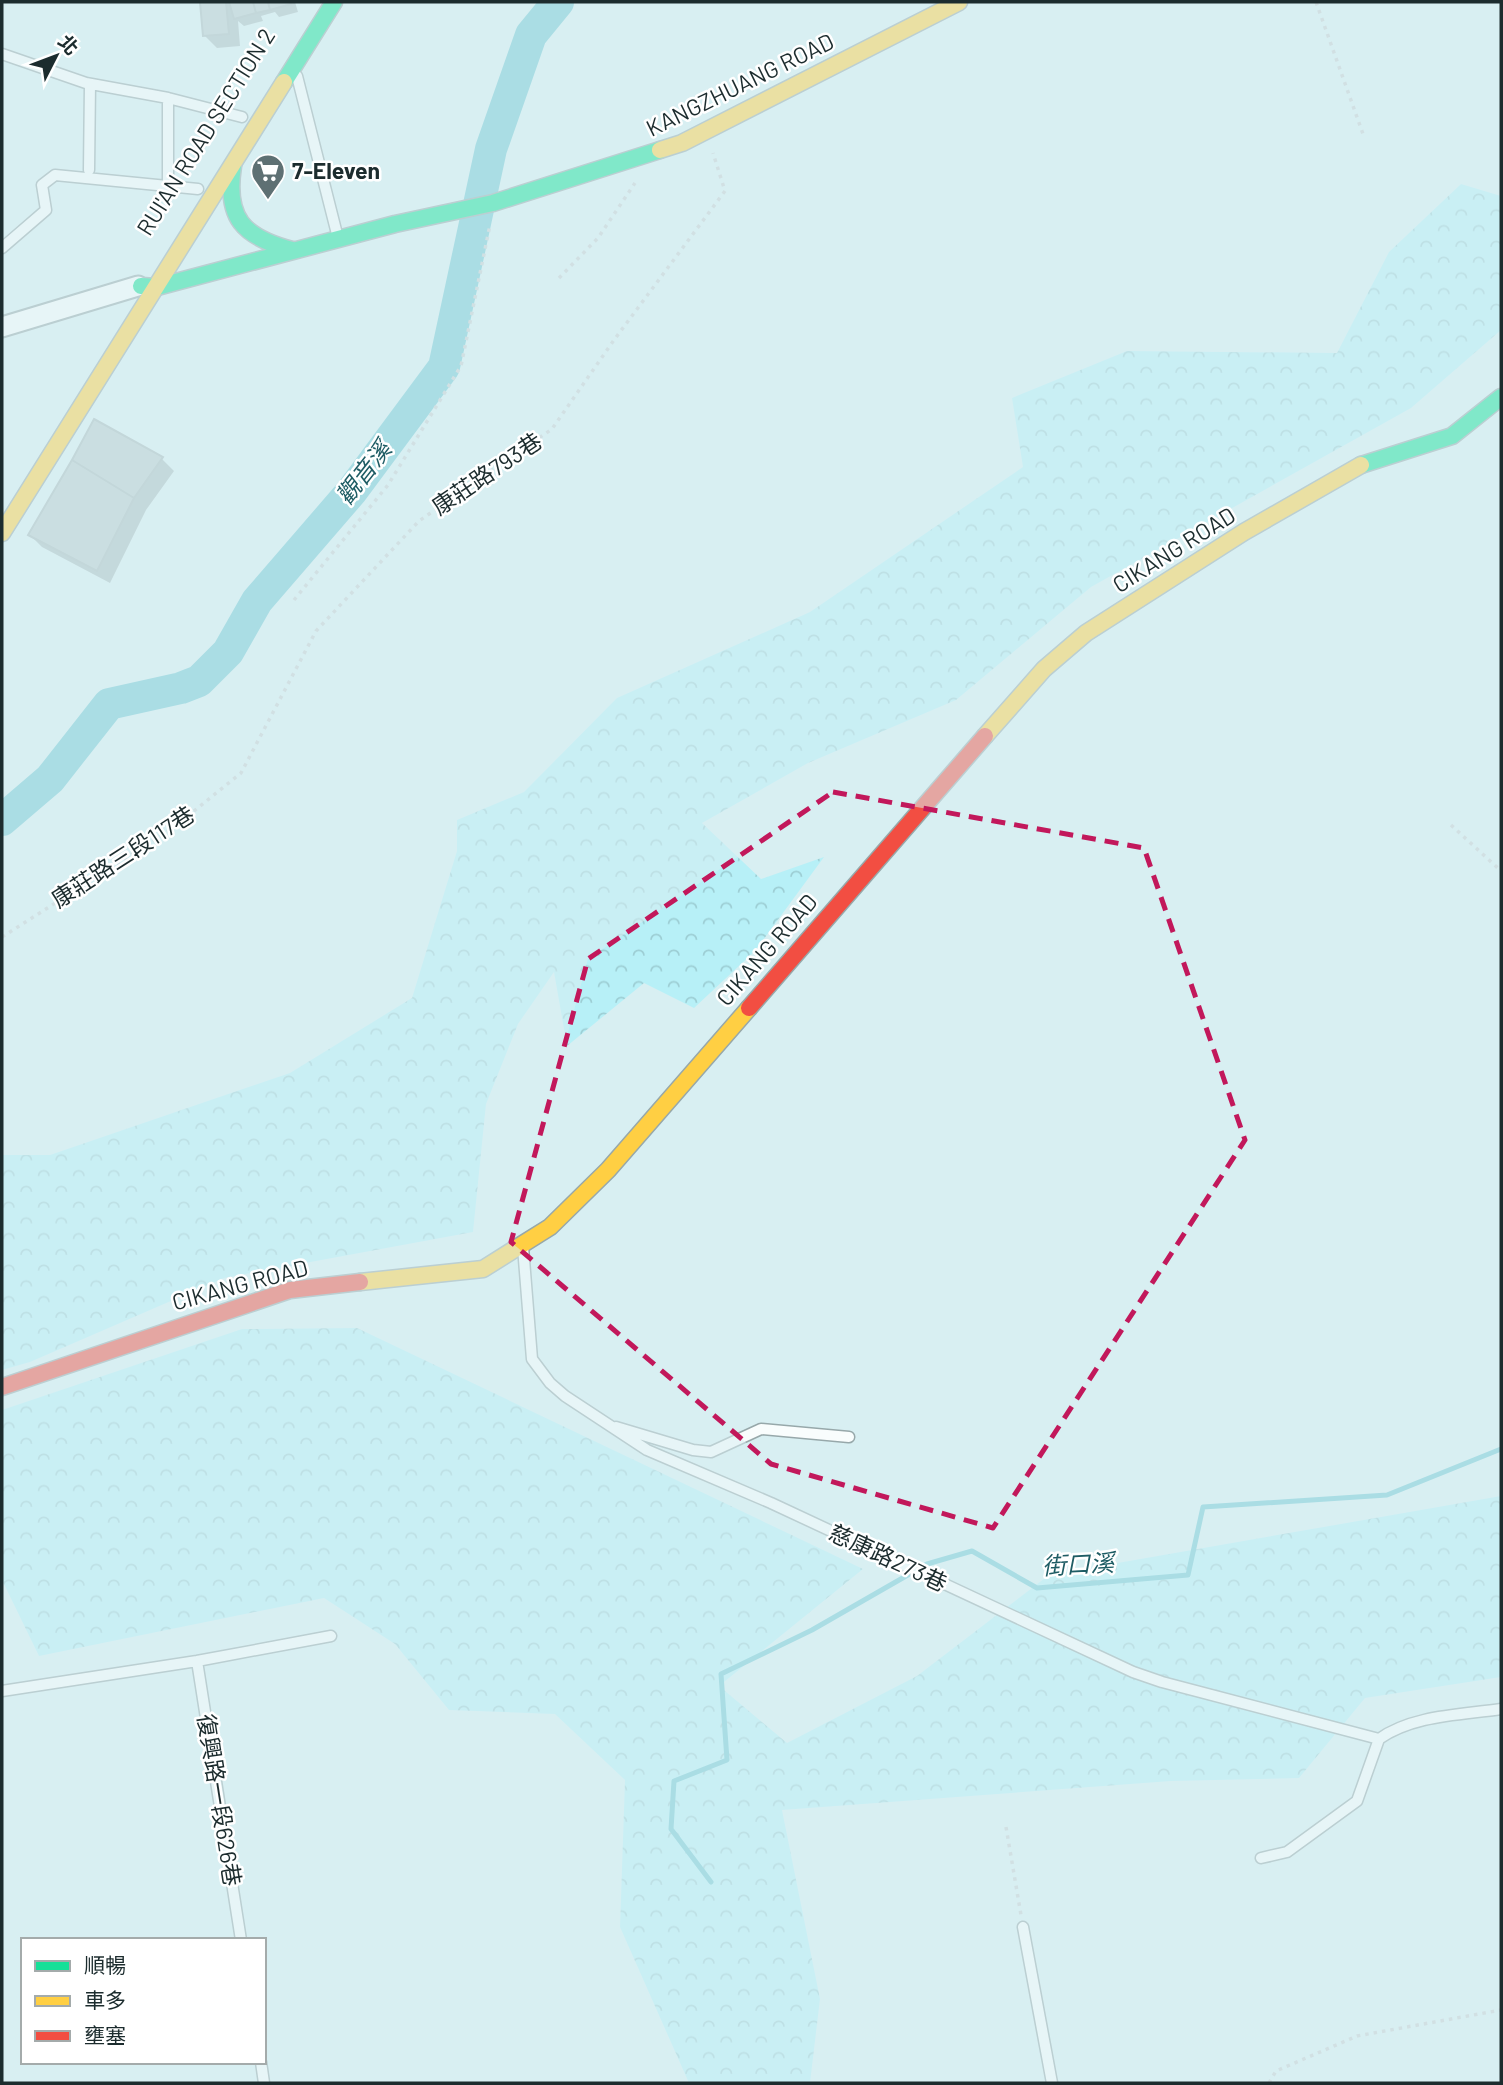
<svg xmlns="http://www.w3.org/2000/svg" width="1503" height="2085" viewBox="0 0 1503 2085" font-family="Barlow,'Noto Sans TC',sans-serif">
  <style>
    .forest { fill: url(#forest-crowns) }
    .shadow { fill: #0003 }
    .lines { fill: none; stroke-linecap: round; stroke-linejoin: round }
    .stream { stroke: #72c8d3; stroke-width: 5 }
    .river { stroke: #72c8d3; stroke-width: 32 }
    .building { fill: #b9cbcd; stroke: #a8babc; stroke-width: 2 }
    .lane-casing { stroke: #97a8aa; stroke-width: 13 }
    .street-casing { stroke: #97a8aa; stroke-width: 23 }
    .fast-casing { stroke: #97a8aa; stroke-width: 19 }
    .slow-casing { stroke: #97a8aa; stroke-width: 19 }
    .jam-casing { stroke: #97a8aa; stroke-width: 19 }
    .path { stroke: #c8cfd1; stroke-width: 3.5; stroke-dasharray: 3.5 5; stroke-linecap: butt }
    .lane { stroke: #f9fdfd; stroke-width: 10 }
    .street { stroke: #f9fdfd; stroke-width: 19 }
    .fast { stroke: #16e098; stroke-width: 16 }
    .slow { stroke: #ffcf43; stroke-width: 16 }
    .jam { stroke: #f24e42; stroke-width: 16 }
    .marked { fill: none; stroke: #c2185b; stroke-width: 5; stroke-dasharray: 14 9; stroke-linejoin: round }
    .labels { text-anchor: middle; stroke-width: 5; stroke-linejoin: round; paint-order: stroke }
    .street-label { font-size: 23px; fill: #1c2c2e; stroke: #fff }
    .poi-label { font-size: 23px; font-weight: bold; fill: #1c2c2e; stroke: #fff; text-anchor: start }
    .water-label { font-size: 24px; font-style: italic; fill: #1e5c64; stroke: #fff }
  </style>
  <defs>
    <pattern id="forest-crowns" width="20" height="18" patternUnits="userSpaceOnUse" patternTransform="scale(1.75)"><rect width="20" height="18" fill="#b7f0f7"/><path d="M2 6a3 3 0 1 1 6 0M12 15a3 3 0 1 1 6 0" fill="none" stroke="#9dced4"/></pattern>
  </defs>
  <rect width="100%" height="100%" fill="#d8eff2"/>
  <path class="forest" d="M1461 184 1501 196V330L1411 408 1091 587 956 700 808 763 702 823 761 879 824 857 755 951 694 1008 644 983 567 1046 554 972 518 1024 486 1104 473 1232 224 1278 30 1362 2 1370V1155H50L290 1073 412 998 457 851V820L524 792 617 698 810 612 1023 467 1012 398 1127 351 1337 353 1389 252Z
    M357 1328 863 1569 719 1686 787 1743 917 1676 1049 1575 1501 1496V1677L1365 1698 1299 1778 1171 1781 782 1810 820 1999 810 2083H689L620 1927 625 1780 555 1714 449 1710 395 1644 324 1598 39 1656 2 1580V1410L242 1329Z"/>
  <path class="shadow" d="M201 2H295L298 12 279 17 275 12 261 16 263 21 244 26 238 21 240 46 217 48 204 35Z
    M162 459 174 471 146 510 110 583 42 547 30 535Z"/>
  <g class="lines">
    <path class="stream" d="M711 1882 671 1829 674 1781 727 1760 721 1674 812 1630 927 1564 972 1551 1037 1588 1188 1575 1203 1507 1387 1495 1501 1449"/>
    <path class="river" d="M2 820 50 779 109 704 181 688 199 681 228 652 257 601 352 491 444 367 491 149 531 35 558 2"/>
  </g>
  <path class="building" d="M200 2H226L229 34 203 36Z
    M229 2H253L256 13 234 19Z
    M253 2H268L270 10 256 13Z
    M268 2H290L291 4 270 10Z
    M94 419 163 457 134 498 72 460Z
    M72 460 134 498 97 571 28 535Z"/>
  <g class="lines">
    <g class="lane-casing">
      <path id="lane" d="M2 54 86 83 168 98 242 117
        M297 76 338 238
        M168 98V184
        M89 170 90 84
        M2 248 46 210 42 185 55 175 198 189
        M523 1247 532 1359 550 1383 565 1396 647 1450 771 1503 1133 1672 1162 1682 1379 1739
        M616 1427 693 1450 711 1452 761 1429 849 1437
        M197 1661 241 1940
        M2 1691 197 1661 331 1636
        M1261 1858 1287 1852 1357 1801 1379 1739C1413 1715 1461 1715 1501 1709
        M1023 1927 1052 2083
        M261 2062 264 2083"/>
    </g>
    <g class="street-casing">
      <path id="street" d="M2 327 138 286"/>
    </g>
    <g class="fast-casing">
      <path id="fast" d="M284 82 334 2
        M233 166C225 218 243 237 292 250
        M141 286 157 287 395 224 493 203 660 150
        M1361 465 1452 436 1501 397"/>
    </g>
    <g class="slow-casing">
      <path id="slow" d="M660 150 682 143 959 2
        M2 533 284 82
        M985 736 1044 669 1086 633 1244 532 1361 465
        M360 1282 483 1269 550 1227 608 1170 749 1008"/>
    </g>
    <g class="jam-casing">
      <path id="jam" d="M749 1008 985 736
        M2 1387 290 1290 360 1282"/>
    </g>
    <path class="path" d="M1316 2 1363 134
      M559 278 598 238 635 183
      M294 600 388 485 461 366 490 225
      M1451 825 1501 871
      M2 937 173 828 241 773 316 631 419 521 552 429 614 340 725 191 713 153
      M1006 1827 1021 1915
      M1269 2083 1276 2071 1357 2036 1501 2010"/>
    <use href="#lane" class="lane"/>
    <use href="#street" class="street"/>
    <use href="#fast" class="fast"/>
    <use href="#slow" class="slow"/>
    <use href="#jam" class="jam"/>
  </g>
  <path d="M0 0H1503V2085H0ZM833 792 1144 848 1245 1140 993 1528 771 1464 511 1242 588 959Z" fill="#d8eff2" fill-opacity=".55" fill-rule="evenodd"/>
  <path class="marked" d="M833 792 1144 848 1245 1140 993 1528 771 1464 511 1242 588 959Z"/>
  <defs>
    <g id="supermarket-pin" transform="scale(1.75)"><path d="M0 17L-7.5 6A9.5 9.5 0 1 1 7.5 6Z" fill="#5e7073" stroke="#fff"/><path d="M-6-5.5h2.5l.6 2H6L4.5 2H-2.5L-4.4-4H-6ZM-1.5 3.2a1.3 1.3 0 1 0 .1 0ZM3 3.2a1.3 1.3 0 1 0 .1 0Z" fill="#fff"/></g>
  </defs>
  <g fill-rule="evenodd">
    <use href="#supermarket-pin" x="268" y="171"/>
  </g>
  <g class="labels">
    <g class="street-label">
      <text transform="translate(740 85) rotate(-26)" y="8">KANGZHUANG ROAD</text>
      <text transform="translate(206 132) rotate(-58)" y="8">RUI'AN ROAD SECTION 2</text>
      <text transform="translate(487 474) rotate(-34)" y="8">康莊路793巷</text>
      <text transform="translate(1174 550) rotate(-32)" y="8">CIKANG ROAD</text>
      <text transform="translate(123 857) rotate(-33)" y="8">康莊路三段117巷</text>
      <text transform="translate(767 950) rotate(-49)" y="8">CIKANG ROAD</text>
      <text transform="translate(240 1285) rotate(-15)" y="8">CIKANG ROAD</text>
      <text transform="translate(888 1558) rotate(25)" y="8">慈康路273巷</text>
      <text transform="translate(219 1800) rotate(81)" y="8">復興路一段626巷</text>
    </g>
    <g class="poi-label">
      <text x="292" y="179">7-Eleven</text>
    </g>
    <g class="water-label">
      <text transform="translate(364 473) rotate(-52)" y="8">觀音溪</text>
      <text transform="translate(1078 1565) rotate(-3)" y="8">街口溪</text>
    </g>
  </g>
  <rect width="1503" height="2085" fill="none" stroke="#1c2c2e" stroke-width="7"/>
  <rect x="21" y="1938" width="245" height="126" fill="#ffffff" stroke="#a4abab" stroke-width="2"/>
  <rect x="35" y="1961" width="35" height="10" fill="#16e098" stroke="#a4abab" stroke-width="2"/>
  <text x="84" y="1973" font-size="21" fill="#1c2c2e">順暢</text>
  <rect x="35" y="1996" width="35" height="10" fill="#ffcf43" stroke="#a4abab" stroke-width="2"/>
  <text x="84" y="2008" font-size="21" fill="#1c2c2e">車多</text>
  <rect x="35" y="2031" width="35" height="10" fill="#f24e42" stroke="#a4abab" stroke-width="2"/>
  <text x="84" y="2043" font-size="21" fill="#1c2c2e">壅塞</text>
  <g transform="translate(56 56) rotate(48)" stroke="#ffffff" stroke-width="5" paint-order="stroke">
  <path d="M0-5L12 26L0 18L-12 26Z" fill="#1c2c2e"/>
  <text y="-10" font-size="19" font-weight="bold" text-anchor="middle" fill="#1c2c2e">北</text>
  </g>
</svg>
